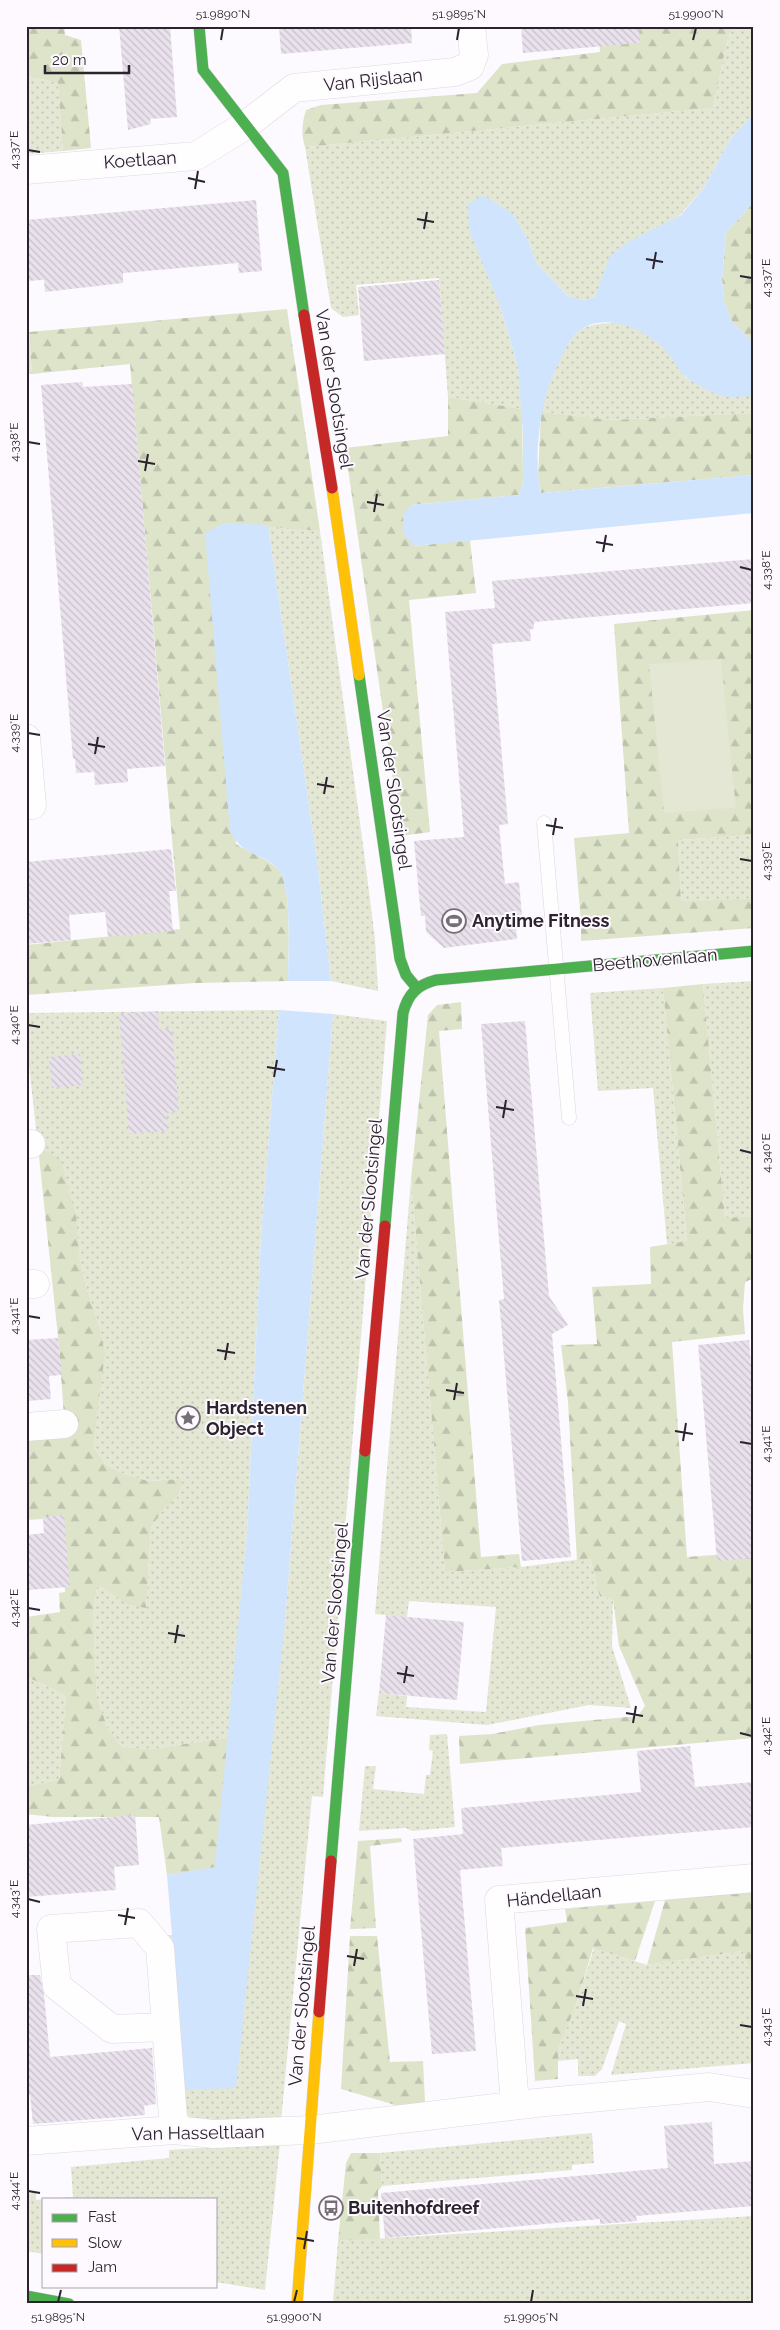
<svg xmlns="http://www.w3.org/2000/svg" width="780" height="2330" viewBox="0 0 780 2330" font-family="Raleway,sans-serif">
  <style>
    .grass { fill: url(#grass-dots) }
    .forest { fill: url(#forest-firs) }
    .garden { fill: #e3e7d4 }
    .water { fill: #d0e4fe }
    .building { fill: url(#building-back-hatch) }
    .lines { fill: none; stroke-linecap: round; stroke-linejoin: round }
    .lane-casing { stroke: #ddd7df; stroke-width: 15 }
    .street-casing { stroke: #ddd7df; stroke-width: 29 }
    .fast-casing { stroke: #ddd7df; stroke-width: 12 }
    .slow-casing { stroke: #ddd7df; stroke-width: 12 }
    .jam-casing { stroke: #ddd7df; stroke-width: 12 }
    .lane { stroke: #fffeff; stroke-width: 14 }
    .street { stroke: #fffeff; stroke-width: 28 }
    .fast { stroke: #4caf50; stroke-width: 11 }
    .slow { stroke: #ffc107; stroke-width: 11 }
    .jam { stroke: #c62828; stroke-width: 11 }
    .ticks { fill: none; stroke: #2b232d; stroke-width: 2 }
    .labels { text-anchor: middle; stroke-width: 4; stroke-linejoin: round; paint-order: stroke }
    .street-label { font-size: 18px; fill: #2b232d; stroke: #fdf9ff }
    .poi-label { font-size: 18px; font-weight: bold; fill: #2b232d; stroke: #fdf9ff; text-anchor: start }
    .neatline { fill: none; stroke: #2b232d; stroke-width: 2 }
    .ticks-label { font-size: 12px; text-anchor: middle; fill: #2b232d }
  </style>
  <defs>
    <pattern id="grass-dots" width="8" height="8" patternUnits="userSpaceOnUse" patternTransform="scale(1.25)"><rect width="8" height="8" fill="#e3e7d4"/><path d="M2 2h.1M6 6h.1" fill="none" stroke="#c3c6b6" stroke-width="1.8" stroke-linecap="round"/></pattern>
    <pattern id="forest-firs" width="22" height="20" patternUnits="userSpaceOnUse" patternTransform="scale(1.25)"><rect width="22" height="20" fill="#dde4c9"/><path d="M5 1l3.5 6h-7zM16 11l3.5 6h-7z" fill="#bec3ad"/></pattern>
    <pattern id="building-back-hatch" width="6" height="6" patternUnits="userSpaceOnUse" patternTransform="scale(1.25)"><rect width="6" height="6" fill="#e9e1ec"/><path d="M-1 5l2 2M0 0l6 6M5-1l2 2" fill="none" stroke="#c8c1cb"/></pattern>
  </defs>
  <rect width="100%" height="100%" fill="#fcfafe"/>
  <path class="grass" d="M733 26H754V113L730 139 704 188 680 215 657 229 600 287 595 297 585 300 568 296 537 264 528 240 513 214 500 306 518 367 522 409 448 397 439 278 356 285 359 315 343 317 331 308 305 147 713 108 727 41Z
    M26 39 28 76 58 83 63 151 26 154Z
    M621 323 644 332 666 350 686 378 722 396H754V413L611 420 541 412C547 390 562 337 586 327 597 323 609 323 621 323Z
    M26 332H29L32 374H26Z
    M268 525 320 531 364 852 375 939 378 991 331 981 317 860Z
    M754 835V898L681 903 678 840Z
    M754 981V1216L725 1218 703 984Z
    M663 988 687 1242 667 1244 653 1088 598 1091 590 993Z
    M279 1010 261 1236 247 1533 229 1737 152 1749 122 1747 108 1729 97 1698 93 1616 97 1587 103 1588 130 1605 146 1607 151 1528 161 1512 177 1497 180 1479 148 1481 124 1474 105 1464 93 1446 99 1326 85 1283 79 1254 38 1147 26 1038V1013Z
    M333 1014 387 1021 323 1797 312 1796 281 2121 198 2123 179 2109 166 1935H173L285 1622Z
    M411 1179 445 1572 521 1567 590 1558 600 1597 613 1599 612 1646 631 1708 589 1705 487 1725 376 1716 379 1693 407 1696 406 1707 486 1712 496 1607 409 1601 407 1617 375 1614Z
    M26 1677 48 1686 66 1697 59 1780 26 1786Z
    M447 1734 455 1827 412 1831 406 1828 359 1831 365 1766H376L373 1789 424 1794 426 1775H430L433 1751 429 1750 430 1735Z
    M594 1948 647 1965 743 1951 754 1985V2063L611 2075 626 2024 619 2021 602 2069 595 2076H578V2059L558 2061V2049L575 2008Z
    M592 2133 594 2163 572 2165V2170L382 2186 380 2153Z
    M280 2143 265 2290 216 2282V2199H49L73 2197 71 2167 169 2158V2150Z
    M36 2193V2200L44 2199V2254L26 2251V2194Z
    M754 2216V2304L333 2302 338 2241Z"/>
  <path class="forest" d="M26 26H64L65 35 81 40 91 148 63 151 58 83 28 76Z
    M598 26H733L727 41 713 108 305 147C301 134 302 123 306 110L321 105 477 93 502 64 600 52Z
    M754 202V343L732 322 724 301 722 279 726 233Z
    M287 309 320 531 224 523 236 844C249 852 265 858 277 868 293 881 288 958 288 981L195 983 26 995V945L180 929 130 364 32 374 29 332Z
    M448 397 522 409 523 481 519 495 411 505 414 546 470 540 476 593 409 600 430 832 401 836 345 448 448 436Z
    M541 412 611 420 754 413V475L541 493 538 476Z
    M754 610V835L678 840 681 902 754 898V928L581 941V922L574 838 629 833 614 624Z
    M703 984 725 1218 754 1216V1278L745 1282 743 1309 745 1334 672 1342 687 1557 754 1552V1738L460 1764 459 1736 492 1734 539 1725 638 1716 645 1706 619 1646 613 1599 600 1597 590 1558 577 1561 568 1402 561 1345 597 1344 592 1287 651 1284 650 1247 687 1241 663 988Z
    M461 1002 462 1029 439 1031 481 1557 519 1554 521 1567 445 1572 411 1179 428 1015 437 1005Z
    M38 1147 60 1159 76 1215 79 1254 85 1283 99 1326 105 1354 93 1446 105 1464 124 1474 148 1481 180 1479 182 1483 177 1497 161 1512 151 1528 146 1608 129 1605 103 1588 97 1587 93 1616 97 1698 108 1729 122 1747 152 1749 229 1737 215 1868 167 1875 159 1817H53L26 1814V1786L59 1780 66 1697 48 1686 26 1677V1617L60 1612 59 1593 65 1592 60 1518 26 1520V1436L65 1431 59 1346Z
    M401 1838 402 1842 370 1846 376 1928 350 1929 358 1841Z
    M754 1890V1985L743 1951 647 1965 665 1900Z
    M655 1901 635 1961 593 1948 575 2008 558 2049V2079L535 2081 525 1928 567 1922 565 1909Z
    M350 1936H377L390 2062 423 2061 425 2102 402 2107 341 2089Z
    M351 2153H380L382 2186 378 2191 380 2239 338 2241 346 2163Z"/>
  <path class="garden" d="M721 659 736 808 664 813 649 664Z"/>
  <path class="water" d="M754 113V202L726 233 722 279 724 301 732 322 754 343V396C744 396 733 398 723 396 717 396 691 382 686 377 678 370 673 358 665 350 645 329 601 309 576 334 566 344 560 360 554 373 540 403 533 461 541 493L754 475V513L414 546 404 534 403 515 411 505 519 495 523 481V434L518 367 500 306 469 230 468 204 483 195 513 214 528 240 537 264 568 296 585 300 595 297 610 256 628 242 681 215 704 188 730 139Z
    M224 523 268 525 317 860 331 981H288C288 958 293 882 277 868 260 852 242 856 230 831L205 533Z
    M279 1010 333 1014 285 1622 236 2088 185 2090 167 1875 215 1867 247 1533 261 1236Z"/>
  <path class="building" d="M119 26H170L177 117 150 119 151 124 128 130Z
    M279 26H411L412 43 281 54Z
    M521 26H639L640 43 523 53Z
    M256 200 262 271 239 273 238 263 123 273V283L45 292 44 280 26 281V220Z
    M439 280 445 354 364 361 358 287Z
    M82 382 83 387 132 384 165 766 127 769 128 782 95 785 94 772 76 773 75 759H73L41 385Z
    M754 559V603L534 622V629H530L531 641 492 644 508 824 499 825 505 884 519 882 522 915 515 916 517 939 444 948 426 932 425 916H421L414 841 464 837 445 612 495 608 492 581Z
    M171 849 176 891H169L173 931 108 937 105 912 69 915 71 940 26 944V862Z
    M158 1011 159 1029 172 1028 179 1112 166 1113 168 1131 129 1134 119 1014Z
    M525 1021 549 1296 568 1325 552 1334 571 1557 522 1561 499 1300 504 1299 481 1024Z
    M80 1054 83 1085 52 1088 49 1057Z
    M58 1338 62 1375 49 1376 51 1399 28 1401 26 1340Z
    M749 1340 754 1402V1558L717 1561 698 1345Z
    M64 1515 70 1587 26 1590V1535L44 1533 43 1517Z
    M386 1615 464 1622 457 1700 379 1693Z
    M690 1746 695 1787 754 1782V1827L501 1848 503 1866 460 1870 476 2051 432 2054 413 1839 463 1834 461 1808 641 1792 637 1751Z
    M135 1815 139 1865 114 1867 116 1890 26 1897V1825Z
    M26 1975H40L44 1995 50 2057 152 2048 156 2104 144 2106 145 2115 33 2124 30 2095H26Z
    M712 2122 714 2164 754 2161V2206L636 2216 637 2221 600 2224V2219L385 2238 381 2193 668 2168 664 2126Z"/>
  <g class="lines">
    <g class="lane-casing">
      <path id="lane" d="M544 823 569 1118"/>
    </g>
    <g class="street-casing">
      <path id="street" d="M26 170 196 156 246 125 294 88 455 72 470 66 474 55 471 26
        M26 738 32 805H26
        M26 1144H31
        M26 1284H35
        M26 1427 64 1424
        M165 2027 112 2029 57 1986 51 1929 139 1923 160 1948 174 2130
        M515 2105 499 1900 754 1878
        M26 2141 174 2130 214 2134 310 2130 536 2103 709 2087 754 2094"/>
    </g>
    <g class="fast-casing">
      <path id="fast" d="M199 26 203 70 283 173 304 315
        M359 675 400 959 406 975 416 987
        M385 1226 403 1013C408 994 417 985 436 980L754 951
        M331 1861 365 1451
        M26 2296 69 2304"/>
    </g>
    <g class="slow-casing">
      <path id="slow" d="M332 488 359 675
        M297 2304 319 2012"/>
    </g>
    <g class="jam-casing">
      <path id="jam" d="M304 315 332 488
        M365 1451 385 1226
        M319 2012 331 1861"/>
    </g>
    <use href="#lane" class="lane"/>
    <use href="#street" class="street"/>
    <use href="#fast" class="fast"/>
    <use href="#slow" class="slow"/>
    <use href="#jam" class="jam"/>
  </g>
  <path class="ticks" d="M221 40 223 28M457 40 459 28M693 40 696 28M28 150 40 152M188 178 205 182M195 189 198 171M417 219 434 222M424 229 427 212M646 259 663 262M653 269 656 252M740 276 752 278M28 442 40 444M138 461 155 464M145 471 148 454M367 502 384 505M374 512 377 494M596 542 613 545M603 552 606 535M740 567 752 570M28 733 40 735M88 744 105 747M95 754 98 737M317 784 334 787M324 794 327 777M546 825 563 828M553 835 556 818M740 859 752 861M28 1025 40 1027M267 1067 285 1070M274 1077 277 1060M496 1107 514 1110M503 1118 506 1100M740 1150 752 1153M28 1316 40 1318M217 1350 235 1353M225 1360 228 1343M446 1390 464 1393M454 1400 457 1383M675 1431 693 1434M683 1441 686 1423M740 1442 752 1444M28 1608 40 1610M168 1633 185 1636M175 1643 178 1625M397 1673 414 1676M404 1683 407 1666M626 1713 643 1716M633 1723 636 1706M740 1733 752 1736M28 1899 40 1902M118 1915 135 1918M125 1925 128 1908M347 1956 364 1959M354 1966 357 1949M576 1996 593 1999M583 2006 586 1989M740 2025 752 2027M28 2191 40 2193M297 2238 314 2241M304 2249 307 2231M58 2302 61 2290M294 2302 297 2290M531 2302 533 2290"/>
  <defs>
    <g id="stadium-ring" transform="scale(1.25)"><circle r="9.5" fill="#fdf9ff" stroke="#746e76" stroke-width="1.5"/><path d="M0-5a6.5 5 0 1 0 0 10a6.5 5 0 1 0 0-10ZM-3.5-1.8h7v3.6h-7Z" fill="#746e76"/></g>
    <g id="sight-ring" transform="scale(1.25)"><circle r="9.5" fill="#fdf9ff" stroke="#746e76" stroke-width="1.5"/><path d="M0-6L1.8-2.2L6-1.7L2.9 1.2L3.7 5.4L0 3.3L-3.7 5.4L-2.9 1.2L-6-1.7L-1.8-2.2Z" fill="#746e76"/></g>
    <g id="bus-ring" transform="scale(1.25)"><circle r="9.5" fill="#fdf9ff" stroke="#746e76" stroke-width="1.5"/><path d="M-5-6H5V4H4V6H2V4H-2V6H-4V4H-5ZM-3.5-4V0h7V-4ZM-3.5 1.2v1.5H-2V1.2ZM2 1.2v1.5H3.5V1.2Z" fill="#746e76"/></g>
  </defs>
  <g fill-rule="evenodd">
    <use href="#stadium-ring" x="454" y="921"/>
    <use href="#sight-ring" x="188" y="1418"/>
    <use href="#bus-ring" x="331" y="2208"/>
  </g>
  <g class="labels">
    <g class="street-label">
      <text transform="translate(373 80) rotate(-6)" y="6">Van Rijslaan</text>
      <text transform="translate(140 160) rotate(-4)" y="6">Koetlaan</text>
      <text transform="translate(334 389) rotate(81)" y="6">Van der Slootsingel</text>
      <text transform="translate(394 790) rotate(82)" y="6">Van der Slootsingel</text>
      <text transform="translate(655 960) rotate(-5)" y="6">Beethovenlaan</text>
      <text transform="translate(369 1199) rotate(-85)" y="6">Van der Slootsingel</text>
      <text transform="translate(335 1603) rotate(-85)" y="6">Van der Slootsingel</text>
      <text transform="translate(554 1896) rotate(-6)" y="6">Händellaan</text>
      <text transform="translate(302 2006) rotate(-85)" y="6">Van der Slootsingel</text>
      <text transform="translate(198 2133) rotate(-1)" y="6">Van Hasseltlaan</text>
    </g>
    <g class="poi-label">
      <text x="472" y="927">Anytime Fitness</text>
      <text x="206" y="1414">Hardstenen<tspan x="206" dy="21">Object</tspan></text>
      <text x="348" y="2214">Buitenhofdreef</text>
    </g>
  </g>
  <rect width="780" height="2330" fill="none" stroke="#fdf9ff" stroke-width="55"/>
  <rect x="42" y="2198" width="175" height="90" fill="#fdf9ff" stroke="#a9a3ab"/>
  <rect x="52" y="2214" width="25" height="8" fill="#4caf50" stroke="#a9a3ab"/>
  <text x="88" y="2222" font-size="15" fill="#2b232d">Fast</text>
  <rect x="52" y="2239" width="25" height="8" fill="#ffc107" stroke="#a9a3ab"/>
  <text x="88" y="2248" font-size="15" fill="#2b232d">Slow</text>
  <rect x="52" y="2264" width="25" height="8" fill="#c62828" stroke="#a9a3ab"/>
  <text x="88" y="2272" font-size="15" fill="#2b232d">Jam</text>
  <path d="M45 65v8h84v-8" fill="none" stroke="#2b232d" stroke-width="2.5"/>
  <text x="52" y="65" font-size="15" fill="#2b232d" stroke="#fdf9ff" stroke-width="4" paint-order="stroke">20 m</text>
  <rect x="28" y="28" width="724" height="2274" class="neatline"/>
  <g class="ticks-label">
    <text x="223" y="18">51.9890°N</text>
    <text x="459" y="18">51.9895°N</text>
    <text x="696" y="18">51.9900°N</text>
    <text transform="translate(14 150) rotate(-90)" y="4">4.337°E</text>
    <text transform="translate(766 278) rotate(-90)" y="4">4.337°E</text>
    <text transform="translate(14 442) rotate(-90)" y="4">4.338°E</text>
    <text transform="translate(766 570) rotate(-90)" y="4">4.338°E</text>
    <text transform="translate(14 733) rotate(-90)" y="4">4.339°E</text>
    <text transform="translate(766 861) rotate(-90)" y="4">4.339°E</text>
    <text transform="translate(14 1025) rotate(-90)" y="4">4.340°E</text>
    <text transform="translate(766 1153) rotate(-90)" y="4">4.340°E</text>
    <text transform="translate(14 1316) rotate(-90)" y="4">4.341°E</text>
    <text transform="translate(766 1444) rotate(-90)" y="4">4.341°E</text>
    <text transform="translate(14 1608) rotate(-90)" y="4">4.342°E</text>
    <text transform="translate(766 1736) rotate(-90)" y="4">4.342°E</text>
    <text transform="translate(14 1899) rotate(-90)" y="4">4.343°E</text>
    <text transform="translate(766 2027) rotate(-90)" y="4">4.343°E</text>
    <text transform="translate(14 2191) rotate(-90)" y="4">4.344°E</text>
    <text x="58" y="2321">51.9895°N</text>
    <text x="294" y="2321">51.9900°N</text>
    <text x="531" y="2321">51.9905°N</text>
  </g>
</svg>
